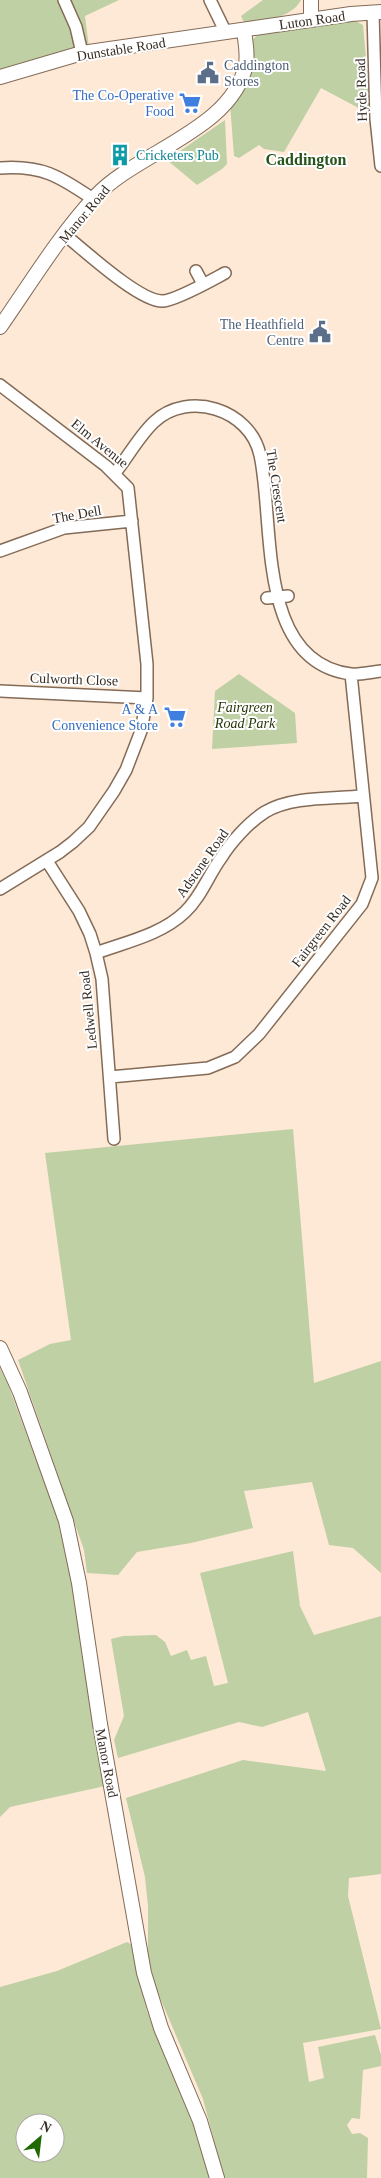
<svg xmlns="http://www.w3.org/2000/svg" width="381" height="2178" viewBox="0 0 381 2178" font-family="'Times New Roman',serif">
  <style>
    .green { fill: #bed0a4; fill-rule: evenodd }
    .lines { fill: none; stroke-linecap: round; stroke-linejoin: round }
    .minor-casing { stroke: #836b57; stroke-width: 14 }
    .tertiary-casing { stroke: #836b57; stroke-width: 16 }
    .minor { stroke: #fff; stroke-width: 11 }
    .tertiary { stroke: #fff; stroke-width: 14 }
    .labels { text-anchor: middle; stroke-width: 4; stroke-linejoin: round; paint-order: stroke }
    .street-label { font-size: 14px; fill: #352b22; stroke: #fff }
    .service-label { font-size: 14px; fill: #4e5e75; stroke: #fff; text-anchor: start }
    .shop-label { font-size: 14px; fill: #366cbe; stroke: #fff; text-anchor: end }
    .culture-label { font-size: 14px; fill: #0d838f; stroke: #fff; text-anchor: start }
    .park-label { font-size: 14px; font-style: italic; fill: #283609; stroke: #fff }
    .quarter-label { font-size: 16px; font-weight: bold; fill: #27541b; stroke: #fff }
  </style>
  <rect width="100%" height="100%" fill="#fee9d6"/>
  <path class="green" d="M0 0H119L85 16 89 48 0 77Z
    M263 0H301C290 20 264 19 244 22L241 16Z
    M352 19 363 25 371 112H366L321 88 284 152 264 149 259 145 239 158 234 156 230 104 237 89H245L256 63 249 42 259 34Z
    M225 120 227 164 222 169 197 185 167 160Z
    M239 674 295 713 297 743 212 749 215 691Z
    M293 1129 314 1383 381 1361V1573L353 1548 329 1545 312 1482 244 1491 253 1528 191 1543 137 1552 118 1575 87 1573 84 1550 18 1360 50 1344 71 1340 45 1153Z
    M0 1368 7 1382 57 1517 71 1575 105 1786 10 1807 0 1817Z
    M293 1551 300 1606 314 1635 381 1616V1874L349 1878 348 1896 381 2029 303 2043 309 2082 324 2078 318 2047 375 2035 381 2055V2066L363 2070 360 2119 352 2118 347 2125 352 2134 360 2133 368 2138 367 2178H224L203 2099 155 1986 148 1959V1906L145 1877 126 1798 243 1760 326 1771 308 1712 262 1727 239 1722 118 1758 114 1740 124 1716 111 1639 123 1636 156 1635 165 1642 171 1656 187 1650 191 1660 206 1656 214 1686 228 1683 200 1573Z
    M127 1942 132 1945 147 2011 199 2135 210 2178H0V1987L57 1971ZM25 2123H55V2153H25Z"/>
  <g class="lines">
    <g class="minor-casing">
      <path id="minor" d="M64 0 76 27 82 53
        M210 0 226 33
        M373 13 376 119 381 166
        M0 168C42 165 59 176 93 199
        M65 235C85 251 139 301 162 301 175 301 212 280 225 273
        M196 271 203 284
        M0 385 106 466 128 488 147 664V698L141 731 126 770 114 791 89 827 73 842 60 852 0 889
        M115 473C128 457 139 436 154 422 188 390 250 409 260 455 275 522 255 662 351 674 360 675 372 672 381 671
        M0 551 64 528 132 521
        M267 598 288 596
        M0 691 147 698
        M47 861 79 911 90 934 96 953 102 979 114 1139
        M96 953C126 942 161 935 185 912 201 897 208 876 221 858 231 842 249 822 265 812 292 796 332 799 362 796
        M110 1077 208 1068 235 1057 259 1034 362 904 372 878 351 674"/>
    </g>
    <g class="tertiary-casing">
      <path id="tertiary" d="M311 20V0
        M0 77 82 53 351 14 381 12
        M0 327C30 284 59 236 95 197 136 152 233 130 246 64 248 53 245 41 244 30
        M0 1348 20 1392 66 1521 79 1583 100 1724 144 1973 161 2028 200 2121 217 2178"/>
    </g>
    <use href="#minor" class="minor"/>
    <use href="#tertiary" class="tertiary"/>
  </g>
  <defs>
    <g id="civic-bare" transform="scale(1.725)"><path d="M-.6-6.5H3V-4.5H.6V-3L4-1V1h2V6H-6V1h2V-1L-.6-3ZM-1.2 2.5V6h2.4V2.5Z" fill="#5c6f8a" stroke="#fff" stroke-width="2.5" paint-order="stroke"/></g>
    <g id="supermarket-bare" transform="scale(1.725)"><path d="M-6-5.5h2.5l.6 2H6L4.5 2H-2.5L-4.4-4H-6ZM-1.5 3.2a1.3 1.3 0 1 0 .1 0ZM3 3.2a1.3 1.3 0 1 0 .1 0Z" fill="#3f7fe0" stroke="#fff" stroke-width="2.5" paint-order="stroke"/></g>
    <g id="building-bare" transform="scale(1.725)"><path d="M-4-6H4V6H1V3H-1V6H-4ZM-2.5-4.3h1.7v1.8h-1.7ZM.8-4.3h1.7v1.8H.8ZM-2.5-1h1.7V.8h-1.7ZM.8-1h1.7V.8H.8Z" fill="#0f9aa8" stroke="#fff" stroke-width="2.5" paint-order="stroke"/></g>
  </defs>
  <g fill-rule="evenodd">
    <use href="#civic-bare" x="208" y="73"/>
    <use href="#supermarket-bare" x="190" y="103"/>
    <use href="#building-bare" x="120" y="155"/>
    <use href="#civic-bare" x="320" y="332"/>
    <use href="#supermarket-bare" x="175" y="717"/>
  </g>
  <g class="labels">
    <g class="street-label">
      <text transform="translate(312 20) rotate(-8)" y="5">Luton Road</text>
      <text transform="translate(121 49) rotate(-9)" y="5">Dunstable Road</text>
      <text transform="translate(361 90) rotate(-92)" y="5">Hyde Road</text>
      <text transform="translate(84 214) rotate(-50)" y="5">Manor Road</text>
      <text transform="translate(100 443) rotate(39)" y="5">Elm Avenue</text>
      <text transform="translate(277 486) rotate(81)" y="5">The Crescent</text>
      <text transform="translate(77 514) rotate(-10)" y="5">The Dell</text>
      <text transform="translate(74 679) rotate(2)" y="5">Culworth Close</text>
      <text transform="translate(202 863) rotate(-55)" y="5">Adstone Road</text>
      <text transform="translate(321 931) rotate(-52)" y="5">Fairgreen Road</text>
      <text transform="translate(88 1010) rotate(-96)" y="5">Ledwell Road</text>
      <text transform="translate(107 1763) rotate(79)" y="5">Manor Road</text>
    </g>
    <g class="service-label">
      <text x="224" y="70">Caddington<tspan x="224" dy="16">Stores</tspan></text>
      <text x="304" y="329" text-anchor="end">The Heathfield<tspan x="304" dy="16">Centre</tspan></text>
    </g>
    <g class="shop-label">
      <text x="174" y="100">The Co-Operative<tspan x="174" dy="16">Food</tspan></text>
      <text x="158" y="714">A &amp; A<tspan x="158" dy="16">Convenience Store</tspan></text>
    </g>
    <g class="culture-label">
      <text x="136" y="160">Cricketers Pub</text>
    </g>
    <g class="park-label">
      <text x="245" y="712">Fairgreen<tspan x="245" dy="16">Road Park</tspan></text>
    </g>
    <g class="quarter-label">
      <text x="306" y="165">Caddington</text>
    </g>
  </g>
  <g transform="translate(40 2138) rotate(28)"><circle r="24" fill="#ffffff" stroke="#aeaaa7"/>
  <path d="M0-4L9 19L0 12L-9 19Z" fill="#216903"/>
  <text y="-8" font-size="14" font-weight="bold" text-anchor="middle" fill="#352b22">N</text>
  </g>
</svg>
